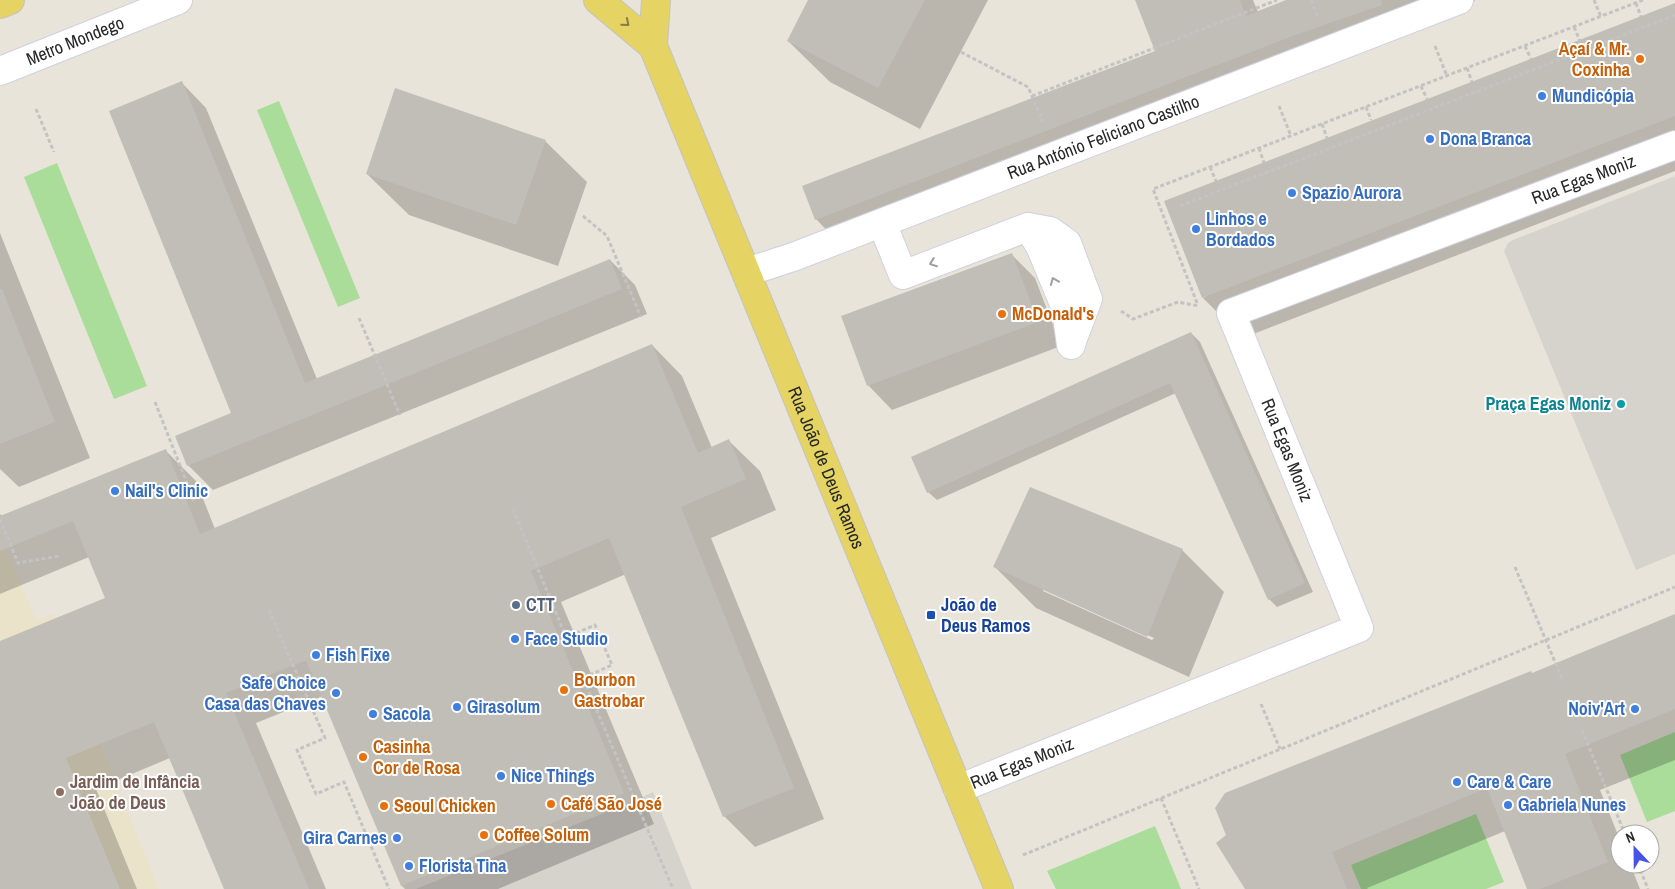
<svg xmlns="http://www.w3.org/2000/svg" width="1675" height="889" viewBox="0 0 1675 889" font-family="'Archivo Narrow',sans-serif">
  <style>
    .education { fill: #eae3ca }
    .green { fill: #aadc9a }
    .plaza { fill: #d6d3cc }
    .shadow { fill: #0003; fill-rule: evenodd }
    .building { fill: #c1beb7 }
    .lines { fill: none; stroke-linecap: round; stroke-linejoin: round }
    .minor-casing { stroke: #cfd1df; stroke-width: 30 }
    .major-casing { stroke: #c3c3c3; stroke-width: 30 }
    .path { stroke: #c3c3c3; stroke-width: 3; stroke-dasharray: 4 2.5; stroke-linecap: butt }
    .minor { stroke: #fff; stroke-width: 28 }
    .major { stroke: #e5d463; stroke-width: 28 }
    .oneway { stroke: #867e45 }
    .oneway2 { stroke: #9e9e9e }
    .food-dot { fill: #e8710a; stroke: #fff; stroke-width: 2 }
    .shop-dot { fill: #3f7fe0; stroke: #fff; stroke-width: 2 }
    .culture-dot { fill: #0f9aa8; stroke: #fff; stroke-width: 2 }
    .service-dot { fill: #5c6f8a; stroke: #fff; stroke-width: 2 }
    .transit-dot { fill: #1a4fb4; stroke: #fff; stroke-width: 2 }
    .education-dot { fill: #8d6e63; stroke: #fff; stroke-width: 2 }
    .labels { text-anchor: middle; stroke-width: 4; stroke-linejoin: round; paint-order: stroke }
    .street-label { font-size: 18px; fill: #272727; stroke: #fff }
    .food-label { font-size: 18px; font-weight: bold; fill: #c56008; stroke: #fff; text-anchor: start }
    .shop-label { font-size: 18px; font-weight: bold; fill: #366cbe; stroke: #fff; text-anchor: start }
    .culture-label { font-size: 18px; font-weight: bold; fill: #0d838f; stroke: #fff; text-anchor: end }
    .service-label { font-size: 18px; font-weight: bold; fill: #4e5e75; stroke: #fff; text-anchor: start }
    .transit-label { font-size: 18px; font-weight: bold; fill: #164399; stroke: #fff; text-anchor: start }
    .education-label { font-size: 18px; font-weight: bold; fill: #785e54; stroke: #fff; text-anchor: start }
  </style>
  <rect width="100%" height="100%" fill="#e9e4da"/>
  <path class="education" d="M0 534 36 620 55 613 88 691 80 695 159 889H0Z"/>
  <path class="green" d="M279 101 360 298 338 307 257 110Z
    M57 163 147 386 114 399 24 177Z
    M1675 732V811L1647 822 1620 755Z
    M1476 814 1504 882 1486 889H1361L1351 865Z
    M1155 826 1181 889H1056L1047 871Z"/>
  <path class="plaza" d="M1675 176V554L1636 570 1504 251 1508 243 1513 240Z
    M653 792 692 889H416L636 800Z"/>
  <path class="shadow" d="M810 0H988L920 129 830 82 788 41Z
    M1136 0H1253L1258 12 1291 0H1476L840 244 816 219 1157 52Z
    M1675 5V171L1243 338 1203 298Z
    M182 83 206 108 317 379 610 260 635 285 647 314 213 490 188 465 233 414Z
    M545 141 587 182 558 266 409 215 367 174Z
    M0 233 90 458 19 487 0 469Z
    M1011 254 1035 278 1061 346 892 410 869 386 843 317Z
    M1191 333 1200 342 1313 592 1277 607 1269 599 1176 393 937 500 928 492Z
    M652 345 682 376 712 448 729 441 760 471 776 510 711 538 824 819 755 847 724 816 626 574 561 602 654 824 498 889H405L402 886 323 696 256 723 326 889H225L170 758 96 789 137 889H0V643L107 599 89 557 0 594V514L2 516 165 450 196 481 215 529Z
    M1182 550 1224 592 1189 677 1036 608 995 567ZM1043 588 1154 638 1152 640 1043 591Z
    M1675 616V760L1600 790 1620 840V864H1630L1640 889H1529L1505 831 1367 888 1368 889H1246L1533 674Z"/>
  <path class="building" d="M808 0H925L878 88 787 41Z
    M1135 0H1240L1246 16 1286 0H1381L1382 5 1298 34 815 220 802 186 1155 51Z
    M1675 3V116L1202 298 1164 201Z
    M182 81 305 383 610 259 622 289 187 466 175 436 231 413 109 111Z
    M395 88 546 140 516 225 366 174Z
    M1012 253 1038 322 867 386 841 316Z
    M0 289H2L55 422 0 444Z
    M1191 332 1305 583 1268 600 1170 383 927 493 911 457Z
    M652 344 698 453 729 439 746 479 681 507 794 788 723 817 609 538 531 571 624 793 401 886 306 660 226 693 309 889H224L154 722 66 758 120 889H0V641L105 598 73 521 0 551V516L166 449 200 534Z
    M1030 487 1183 549 1147 637 993 567Z
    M1675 614V709L1565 754 1608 862 1540 889H1527L1487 788 1332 852 1347 889H1245L1216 843 1226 835 1215 808 1225 793 1531 671 1532 673Z"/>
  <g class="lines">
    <g class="minor-casing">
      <g id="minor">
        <path id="s1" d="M0 71 178 0"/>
        <path d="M882 223 903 275 1028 227 1040 246 1066 309 1071 345"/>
        <path d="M1028 227 1050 231 1067 243 1088 299 1072 341"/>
        <path id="s2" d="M747 272 793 257 1459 0"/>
        <path id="s3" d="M958 789 1359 628 1231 313 1675 145"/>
      </g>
    </g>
    <g class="major-casing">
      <g id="major">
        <path d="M598 0 653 46"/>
        <path id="s4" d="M656 0 653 46 999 889"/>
        <path d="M0 4 10 0"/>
      </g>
    </g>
    <path class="path" d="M1311 0 1318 18
      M1594 0 1601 17
      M1636 3 1641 17
      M1574 27 1580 41
      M1435 46 1447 76
      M1525 46 1531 59
      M961 52 1028 87 1043 122
      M1467 68 1472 82
      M1421 86 1427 99
      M1032 96 1277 0
      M1279 106 1291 136
      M1366 107 1371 120
      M36 109 54 152
      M1322 124 1327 138
      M1259 148 1264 163
      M1210 167 1216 181
      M1180 206 1675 15
      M583 216 607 236 641 317
      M1197 303 1153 189 1643 0
      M1121 311 1133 319 1178 302 1199 306
      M359 318 400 415
      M155 402 194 501
      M513 509 566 637 595 625 612 665 583 678 673 889
      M0 519 18 563 59 556
      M1515 567 1563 681
      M269 610 325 738 297 750 316 794 344 782 389 889
      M1261 704 1280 749
      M1582 730 1625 834
      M1161 798 1199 889
      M1023 855 1675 587
      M1638 864 1648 889"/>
    <use href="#minor" class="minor"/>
    <use href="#major" class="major"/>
  </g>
  <defs><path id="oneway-chevron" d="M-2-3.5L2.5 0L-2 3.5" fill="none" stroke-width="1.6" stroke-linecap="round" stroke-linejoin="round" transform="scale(1.25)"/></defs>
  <use class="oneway" href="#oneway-chevron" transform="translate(626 23) rotate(40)"/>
  <g class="oneway2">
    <use href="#oneway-chevron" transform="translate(933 263) rotate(159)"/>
    <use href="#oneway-chevron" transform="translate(1054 281) rotate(-112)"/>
  </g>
  <g class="food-dot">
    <circle cx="1640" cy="59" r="5"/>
    <circle cx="1002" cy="314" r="5"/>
    <circle cx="564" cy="690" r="5"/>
    <circle cx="363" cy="757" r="5"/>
    <circle cx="551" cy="804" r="5"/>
    <circle cx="384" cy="806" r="5"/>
    <circle cx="484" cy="835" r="5"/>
  </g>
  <g class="shop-dot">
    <circle cx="1542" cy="96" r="5"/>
    <circle cx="1430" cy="139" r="5"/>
    <circle cx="1292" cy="193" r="5"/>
    <circle cx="1196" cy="229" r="5"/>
    <circle cx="115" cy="491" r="5"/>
    <circle cx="515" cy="639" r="5"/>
    <circle cx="316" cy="655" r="5"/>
    <circle cx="336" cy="693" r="5"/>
    <circle cx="457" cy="707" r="5"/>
    <circle cx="1635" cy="709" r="5"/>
    <circle cx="373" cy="714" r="5"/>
    <circle cx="501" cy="776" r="5"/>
    <circle cx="1457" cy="782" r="5"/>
    <circle cx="1508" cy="805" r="5"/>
    <circle cx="397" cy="838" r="5"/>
    <circle cx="409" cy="866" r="5"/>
  </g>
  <circle class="culture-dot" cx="1621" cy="404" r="5"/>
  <circle class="service-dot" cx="516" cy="605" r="5"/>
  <rect class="transit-dot" x="926" y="610" width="10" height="10" rx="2.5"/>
  <circle class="education-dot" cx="60" cy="792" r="5"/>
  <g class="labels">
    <g class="street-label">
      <text dy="6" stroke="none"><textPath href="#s1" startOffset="81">Metro Mondego</textPath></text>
      <text dy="6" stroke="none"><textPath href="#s2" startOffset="381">Rua António Feliciano Castilho</textPath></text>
      <text dy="6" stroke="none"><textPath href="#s3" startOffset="1149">Rua Egas Moniz</textPath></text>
      <text transform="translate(1287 450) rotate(68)" y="6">Rua Egas Moniz</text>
      <text dy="6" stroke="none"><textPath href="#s4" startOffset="502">Rua João de Deus Ramos</textPath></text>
      <text dy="6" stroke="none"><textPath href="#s3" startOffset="69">Rua Egas Moniz</textPath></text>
    </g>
    <g class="food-label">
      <text x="1630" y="55" text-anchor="end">Açaí &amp; Mr.<tspan x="1630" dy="21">Coxinha</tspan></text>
      <text x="1012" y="320">McDonald's</text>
      <text x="574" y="686">Bourbon<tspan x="574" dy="21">Gastrobar</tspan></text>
      <text x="373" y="753">Casinha<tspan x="373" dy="21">Cor de Rosa</tspan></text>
      <text x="561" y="810">Café São José</text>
      <text x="394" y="812">Seoul Chicken</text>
      <text x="494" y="841">Coffee Solum</text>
    </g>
    <g class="shop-label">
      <text x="1552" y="102">Mundicópia</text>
      <text x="1440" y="145">Dona Branca</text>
      <text x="1302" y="199">Spazio Aurora</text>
      <text x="1206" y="225">Linhos e<tspan x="1206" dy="21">Bordados</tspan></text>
      <text x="125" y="497">Nail's Clinic</text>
      <text x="525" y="645">Face Studio</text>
      <text x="326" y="661">Fish Fixe</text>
      <text x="326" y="689" text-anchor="end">Safe Choice<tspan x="326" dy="21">Casa das Chaves</tspan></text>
      <text x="467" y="713">Girasolum</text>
      <text x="1625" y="715" text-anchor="end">Noiv'Art</text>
      <text x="383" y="720">Sacola</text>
      <text x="511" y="782">Nice Things</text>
      <text x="1467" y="788">Care &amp; Care</text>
      <text x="1518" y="811">Gabriela Nunes</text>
      <text x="387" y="844" text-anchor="end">Gira Carnes</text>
      <text x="419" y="872">Florista Tina</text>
    </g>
    <g class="culture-label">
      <text x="1611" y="410">Praça Egas Moniz</text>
    </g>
    <g class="service-label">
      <text x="526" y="611">CTT</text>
    </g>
    <g class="transit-label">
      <text x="941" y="611">João de<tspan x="941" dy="21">Deus Ramos</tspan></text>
    </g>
    <g class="education-label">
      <text x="70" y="788">Jardim de Infância<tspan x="70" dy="21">João de Deus</tspan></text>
    </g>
  </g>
  <g transform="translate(1635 849) rotate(338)"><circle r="24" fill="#ffffff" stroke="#a9a9a9"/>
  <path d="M0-4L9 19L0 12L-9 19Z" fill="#4553eb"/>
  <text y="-8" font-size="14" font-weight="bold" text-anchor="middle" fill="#272727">N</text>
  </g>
</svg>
